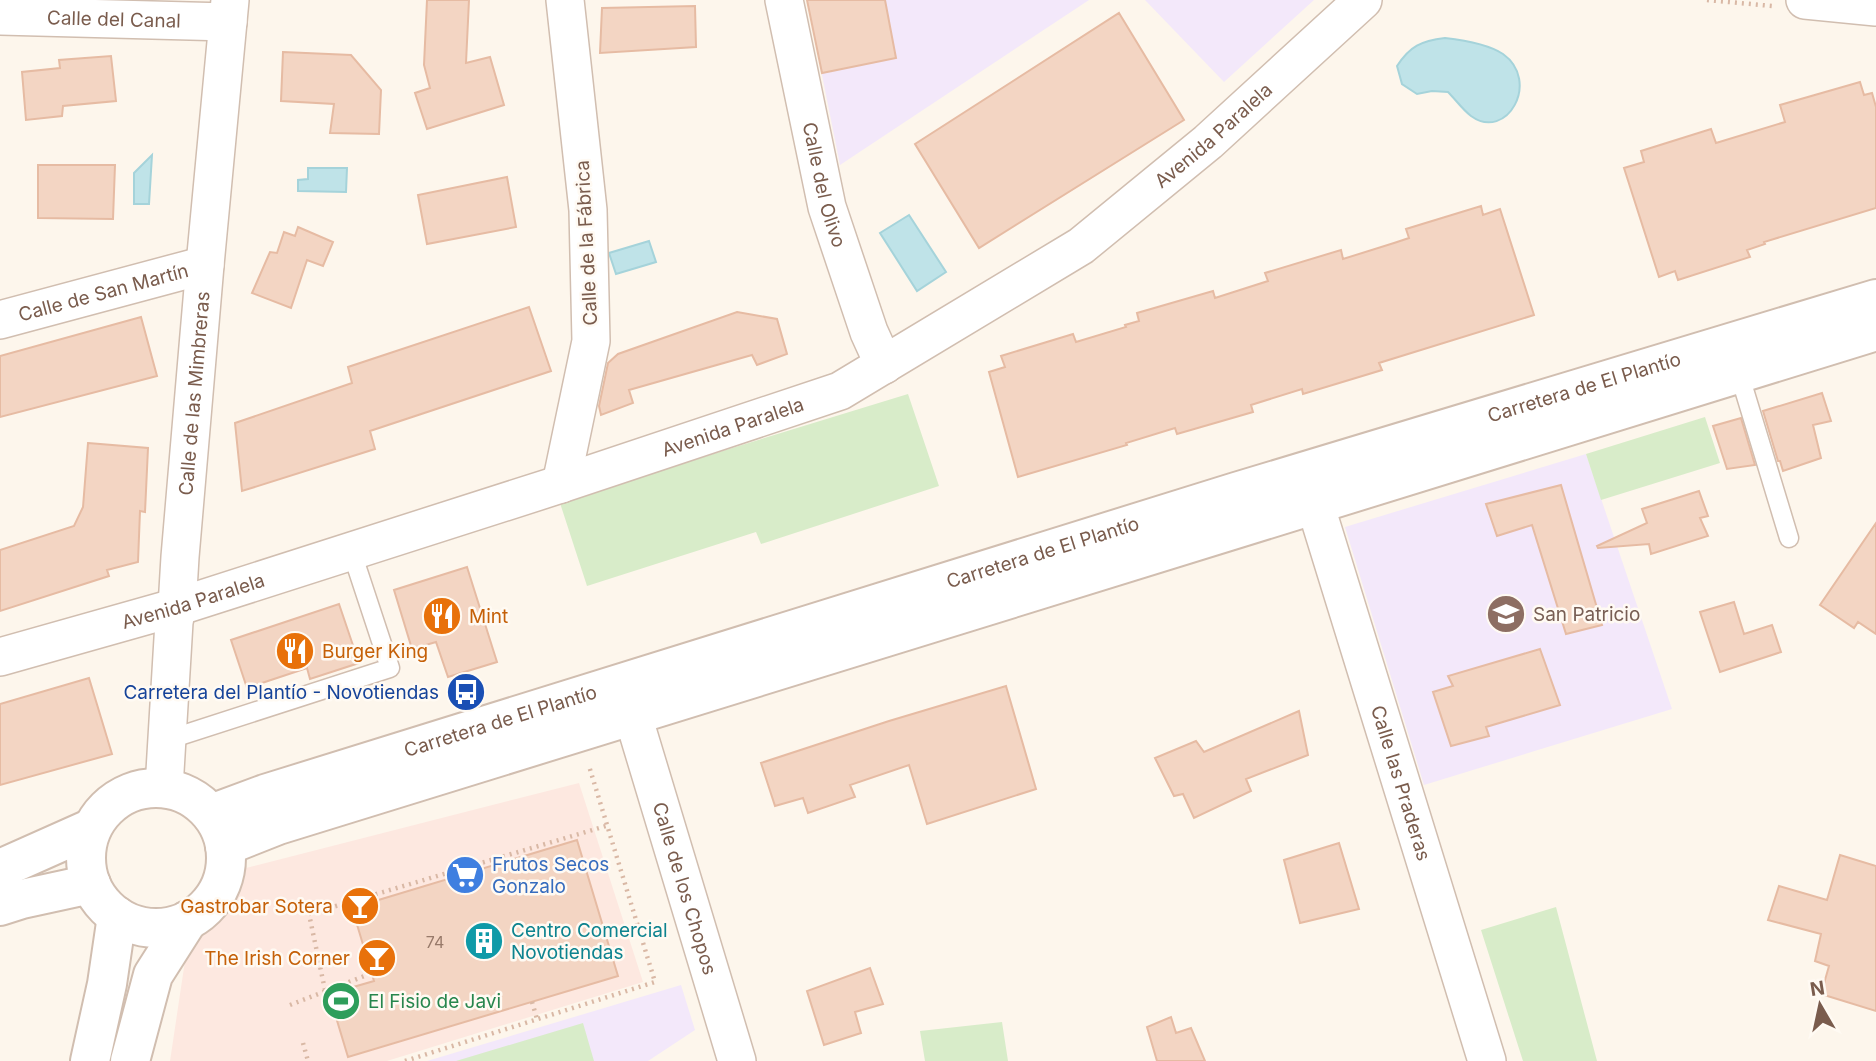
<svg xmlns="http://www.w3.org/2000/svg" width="1876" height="1061" viewBox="0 0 1876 1061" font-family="Inter,sans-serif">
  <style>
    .commercial { fill: #fde8e0 }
    .education { fill: #f3e8fa }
    .green { fill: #d8ecc9 }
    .water { fill: #bfe3e8; stroke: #a5d3da; stroke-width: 2 }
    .building { fill: #f3d5c3; stroke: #e6bba3; stroke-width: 2 }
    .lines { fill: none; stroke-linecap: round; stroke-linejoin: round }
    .service-casing { stroke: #d1beb0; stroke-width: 21 }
    .minor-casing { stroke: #d1beb0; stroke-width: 40 }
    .tertiary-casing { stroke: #d1beb0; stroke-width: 42 }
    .path { stroke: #d9b8a5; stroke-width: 4.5; stroke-dasharray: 2 5; stroke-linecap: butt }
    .service { stroke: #fff; stroke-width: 18 }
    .minor { stroke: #fff; stroke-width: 37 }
    .tertiary { stroke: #fff; stroke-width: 38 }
    .labels { text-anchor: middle; stroke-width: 5; stroke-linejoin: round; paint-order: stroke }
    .number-label { font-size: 16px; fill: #987a6a }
    .street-label { font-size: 19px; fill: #7a5c4d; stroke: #fffaf3 }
    .education-label { font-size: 19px; fill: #785e54; stroke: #fffaf3; text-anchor: start }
    .food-label { font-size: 19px; fill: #c56008; stroke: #fffaf3; text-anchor: start }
    .transit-label { font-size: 19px; fill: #164399; stroke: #fffaf3; text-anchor: end }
    .shop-label { font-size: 19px; fill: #366cbe; stroke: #fffaf3; text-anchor: start }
    .culture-label { font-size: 19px; fill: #0d838f; stroke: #fffaf3; text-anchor: start }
    .leisure-label { font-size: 19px; fill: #27864d; stroke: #fffaf3; text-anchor: start }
  </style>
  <rect width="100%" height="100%" fill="#fdf6ec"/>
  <path class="commercial" d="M579 783 643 982 387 1061H170L188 941 214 921 237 894 246 868Z"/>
  <path class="education" d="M807 0H1089L840 165Z
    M1145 0H1314L1224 82Z
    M1586 454 1672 709 1424 785 1345 527Z
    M681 985 695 1030 648 1061H427Z"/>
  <path class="green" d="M908 394 939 486 761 544 756 532 587 586 560 503 729 449Z
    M1705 417 1720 463 1601 500 1586 454Z
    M1556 907 1597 1061H1523L1481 930Z
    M1002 1022 1008 1061H925L920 1031Z
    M583 1023 594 1061H456Z"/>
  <path class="water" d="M1445 38C1462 40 1488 44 1503 54 1541 81 1507 142 1471 116 1463 110 1455 99 1448 92L1432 91 1417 94 1402 84 1397 66C1410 46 1421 41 1445 38Z
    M152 155 149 204H134V173Z
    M308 168H347L346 192 298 191V180L308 179Z
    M909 215 946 272 917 291 880 233Z
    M649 241 656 262 616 274 609 253Z"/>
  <path class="building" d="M427 0H469L466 63 490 57 504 105 427 129 415 93 430 88 424 65Z
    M807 0H885L896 58 822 73Z
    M695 6 696 47 600 53 602 8Z
    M1119 13 1184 120 979 248 915 144Z
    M283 52 351 55 381 90 379 134 330 133 334 104 281 101Z
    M111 56 116 101 63 106 62 116 26 120 22 72 60 68 59 60Z
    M1860 82 1864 95 1872 93 1876 107V208L1764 242 1765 244 1747 250 1750 257 1678 280 1675 271 1659 277 1624 168 1644 162 1641 151 1711 129 1716 143 1785 122 1780 105Z
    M38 165H115L113 219 38 218Z
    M507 177 516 227 427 244 418 195Z
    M1481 206 1483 215 1500 209 1534 315 1379 363 1382 370 1303 394 1302 389 1251 405 1253 412 1177 434 1175 428 1126 443 1127 445 1018 477 989 372 1005 367 1001 356 1073 334 1076 342 1126 327 1125 325 1139 321 1137 313 1213 291 1215 298 1268 281 1265 273 1341 250 1343 259 1394 243 1409 238 1406 229Z
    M298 227 333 242 323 266 307 260 291 308 252 293 270 252 277 253 284 232 295 236Z
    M529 307 551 371 370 431 375 449 242 491 235 423 352 383 348 367Z
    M737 312 777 319 787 354 757 365 752 355 629 390 633 403 601 415 599 406 608 363 618 354Z
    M141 317 157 376 0 417V356Z
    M1822 393 1831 421 1813 425 1821 458 1783 471 1780 461H1778L1763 411Z
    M1741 418 1755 465 1727 469 1713 426Z
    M88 443 148 448 145 512 140 511 138 562 107 570 109 576 0 611V550L74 526 83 507Z
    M1561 485 1602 625 1566 634 1532 525 1497 536 1486 504Z
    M1699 491 1708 516 1700 518 1708 536 1651 554 1649 544 1598 548 1597 546 1647 523 1642 509Z
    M1876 523V634L1858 622 1854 628 1820 605Z
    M467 567 497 662 448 677 436 642 412 649 394 590Z
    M1734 602 1744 634 1772 625 1781 652 1720 672 1700 612Z
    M339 604 359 663 310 679 307 668 247 688 231 640Z
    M1540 649 1560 705 1486 727 1489 736 1451 746 1433 692 1453 686 1448 676Z
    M89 678 112 754 0 785V704Z
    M1006 686 1036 789 927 824 909 765 850 785 855 797 808 813 803 798 775 806 761 763 889 721Z
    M1299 711 1308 755 1246 779 1251 791 1194 818 1183 794 1174 796 1155 758 1196 741 1204 752Z
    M577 840 618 976 348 1057 329 994 374 981 352 908Z
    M1339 843 1359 909 1300 923 1284 860Z
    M1840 855 1876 866V1011L1821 994 1829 966 1815 961 1821 934 1768 920 1779 886 1827 900Z
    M870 968 883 1004 855 1012 861 1033 824 1045 807 991Z
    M1171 1017 1176 1033 1191 1028 1205 1061H1157L1147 1027Z"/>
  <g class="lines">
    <g class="service-casing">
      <path id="service" d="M1739 373 1789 538
        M167 740 390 668 356 565"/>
    </g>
    <g class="minor-casing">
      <g id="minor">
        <path id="s1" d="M784 0 827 207 869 332 884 365"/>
        <path d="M1805 0 1876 7"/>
        <path id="s2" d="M0 16 228 22"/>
        <path id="s3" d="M0 320 205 265"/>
        <path d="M561 484 591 341 588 210 565 0"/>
        <path id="s4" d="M1315 504 1487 1061"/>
        <path id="s5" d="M0 657 177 607 561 484 840 391 1081 246 1208 142 1363 0"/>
        <path id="s6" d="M633 716 737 1061"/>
        <path id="s7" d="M164 788 174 622 177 607 180 557 205 265 230 0"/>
      </g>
    </g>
    <g class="tertiary-casing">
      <g id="tertiary">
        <circle cx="156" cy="858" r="70"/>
        <path id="s8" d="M211 814 265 794 1236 492 1876 299"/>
        <path d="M225 846 278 825 1876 331"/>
        <path d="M0 869 92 828"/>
        <path d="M0 906 22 899 91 884"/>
        <path d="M90 1061 107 984 117 916"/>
        <path d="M130 1061 153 975 188 920"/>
      </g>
    </g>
    <path class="path" d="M1707 0 1772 6
      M325 990 309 914 606 826
      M532 1002 537 1019
      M290 1005 372 973
      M303 1043 308 1061
      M405 1061 655 982 589 766"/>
    <use href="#service" class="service"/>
    <use href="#minor" class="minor"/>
    <use href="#tertiary" class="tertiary"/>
  </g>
  <defs>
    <g id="school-disc" transform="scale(2.0125)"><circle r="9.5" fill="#8d6e63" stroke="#fffaf3"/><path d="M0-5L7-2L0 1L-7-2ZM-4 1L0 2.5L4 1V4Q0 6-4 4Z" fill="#fff"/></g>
    <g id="restaurant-disc" transform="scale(2.0125)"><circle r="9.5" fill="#e8710a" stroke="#fffaf3"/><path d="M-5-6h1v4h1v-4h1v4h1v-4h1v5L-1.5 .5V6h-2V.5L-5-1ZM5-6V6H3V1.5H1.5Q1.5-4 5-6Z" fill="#fff"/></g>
    <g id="bus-disc" transform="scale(2.0125)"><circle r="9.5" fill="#1a4fb4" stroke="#fffaf3"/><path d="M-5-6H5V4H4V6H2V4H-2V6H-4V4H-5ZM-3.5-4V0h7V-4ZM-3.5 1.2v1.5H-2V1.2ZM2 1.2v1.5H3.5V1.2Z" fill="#fff"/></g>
    <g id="supermarket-disc" transform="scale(2.0125)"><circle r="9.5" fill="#3f7fe0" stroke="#fffaf3"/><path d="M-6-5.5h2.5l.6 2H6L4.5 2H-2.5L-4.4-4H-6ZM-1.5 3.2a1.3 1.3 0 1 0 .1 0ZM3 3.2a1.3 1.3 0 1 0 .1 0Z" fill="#fff"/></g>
    <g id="bar-disc" transform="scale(2.0125)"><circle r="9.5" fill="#e8710a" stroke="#fffaf3"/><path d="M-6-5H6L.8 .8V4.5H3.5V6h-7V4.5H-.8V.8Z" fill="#fff"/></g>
    <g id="building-disc" transform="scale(2.0125)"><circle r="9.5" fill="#0f9aa8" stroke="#fffaf3"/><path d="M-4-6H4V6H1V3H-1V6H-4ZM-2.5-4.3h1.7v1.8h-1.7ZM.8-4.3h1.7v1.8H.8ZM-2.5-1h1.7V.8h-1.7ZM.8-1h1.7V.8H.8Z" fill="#fff"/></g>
    <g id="stadium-disc" transform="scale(2.0125)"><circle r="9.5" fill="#2e9e5b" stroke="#fffaf3"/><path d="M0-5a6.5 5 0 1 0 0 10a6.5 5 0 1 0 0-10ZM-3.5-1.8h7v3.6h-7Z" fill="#fff"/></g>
  </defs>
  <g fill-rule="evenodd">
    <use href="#school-disc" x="1506" y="614"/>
    <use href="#restaurant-disc" x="442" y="616"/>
    <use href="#restaurant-disc" x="295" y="651"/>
    <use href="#bus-disc" x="466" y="692"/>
    <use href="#supermarket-disc" x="465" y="875"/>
    <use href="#bar-disc" x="360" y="906"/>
    <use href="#building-disc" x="484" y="941"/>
    <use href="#bar-disc" x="377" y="958"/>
    <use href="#stadium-disc" x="341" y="1001"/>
  </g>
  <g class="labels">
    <g class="number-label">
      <text x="435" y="948">74</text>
    </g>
    <g class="street-label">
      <text dy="7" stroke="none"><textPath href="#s2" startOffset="114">Calle del Canal</textPath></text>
      <text dy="7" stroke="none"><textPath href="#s5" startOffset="1335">Avenida Paralela</textPath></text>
      <text dy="7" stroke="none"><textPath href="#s1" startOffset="189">Calle del Olivo</textPath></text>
      <text transform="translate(586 243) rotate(-93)" y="7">Calle de la Fábrica</text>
      <text dy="7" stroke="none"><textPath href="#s3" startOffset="107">Calle de San Martín</textPath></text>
      <text dy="7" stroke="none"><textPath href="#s8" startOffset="1438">Carretera de El Plantío</textPath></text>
      <text dy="7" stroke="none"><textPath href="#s7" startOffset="396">Calle de las Mimbreras</textPath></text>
      <text dy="7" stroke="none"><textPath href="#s5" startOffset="768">Avenida Paralela</textPath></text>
      <text dy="7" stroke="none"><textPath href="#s8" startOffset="872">Carretera de El Plantío</textPath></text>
      <text dy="7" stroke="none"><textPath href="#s5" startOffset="201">Avenida Paralela</textPath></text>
      <text dy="7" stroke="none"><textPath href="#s8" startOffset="304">Carretera de El Plantío</textPath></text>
      <text dy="7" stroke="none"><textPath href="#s4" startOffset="292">Calle las Praderas</textPath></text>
      <text dy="7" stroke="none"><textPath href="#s6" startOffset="180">Calle de los Chopos</textPath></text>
    </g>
    <g class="education-label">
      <text x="1533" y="621">San Patricio</text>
    </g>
    <g class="food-label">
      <text x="469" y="623">Mint</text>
      <text x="322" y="658">Burger King</text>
      <text x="333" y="913" text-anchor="end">Gastrobar Sotera</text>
      <text x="350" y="965" text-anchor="end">The Irish Corner</text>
    </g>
    <g class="transit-label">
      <text x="439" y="699">Carretera del Plantío - Novotiendas</text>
    </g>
    <g class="shop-label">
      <text x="492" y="871">Frutos Secos<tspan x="492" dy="22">Gonzalo</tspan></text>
    </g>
    <g class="culture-label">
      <text x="511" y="937">Centro Comercial<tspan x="511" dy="22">Novotiendas</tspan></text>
    </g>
    <g class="leisure-label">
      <text x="368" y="1008">El Fisio de Javi</text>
    </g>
  </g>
  <g transform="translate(1820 1005) rotate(351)" stroke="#fffaf3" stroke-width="5" paint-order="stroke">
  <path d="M0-5L12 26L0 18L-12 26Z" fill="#7a5c4d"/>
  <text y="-10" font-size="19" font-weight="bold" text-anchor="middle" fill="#7a5c4d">N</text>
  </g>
</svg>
